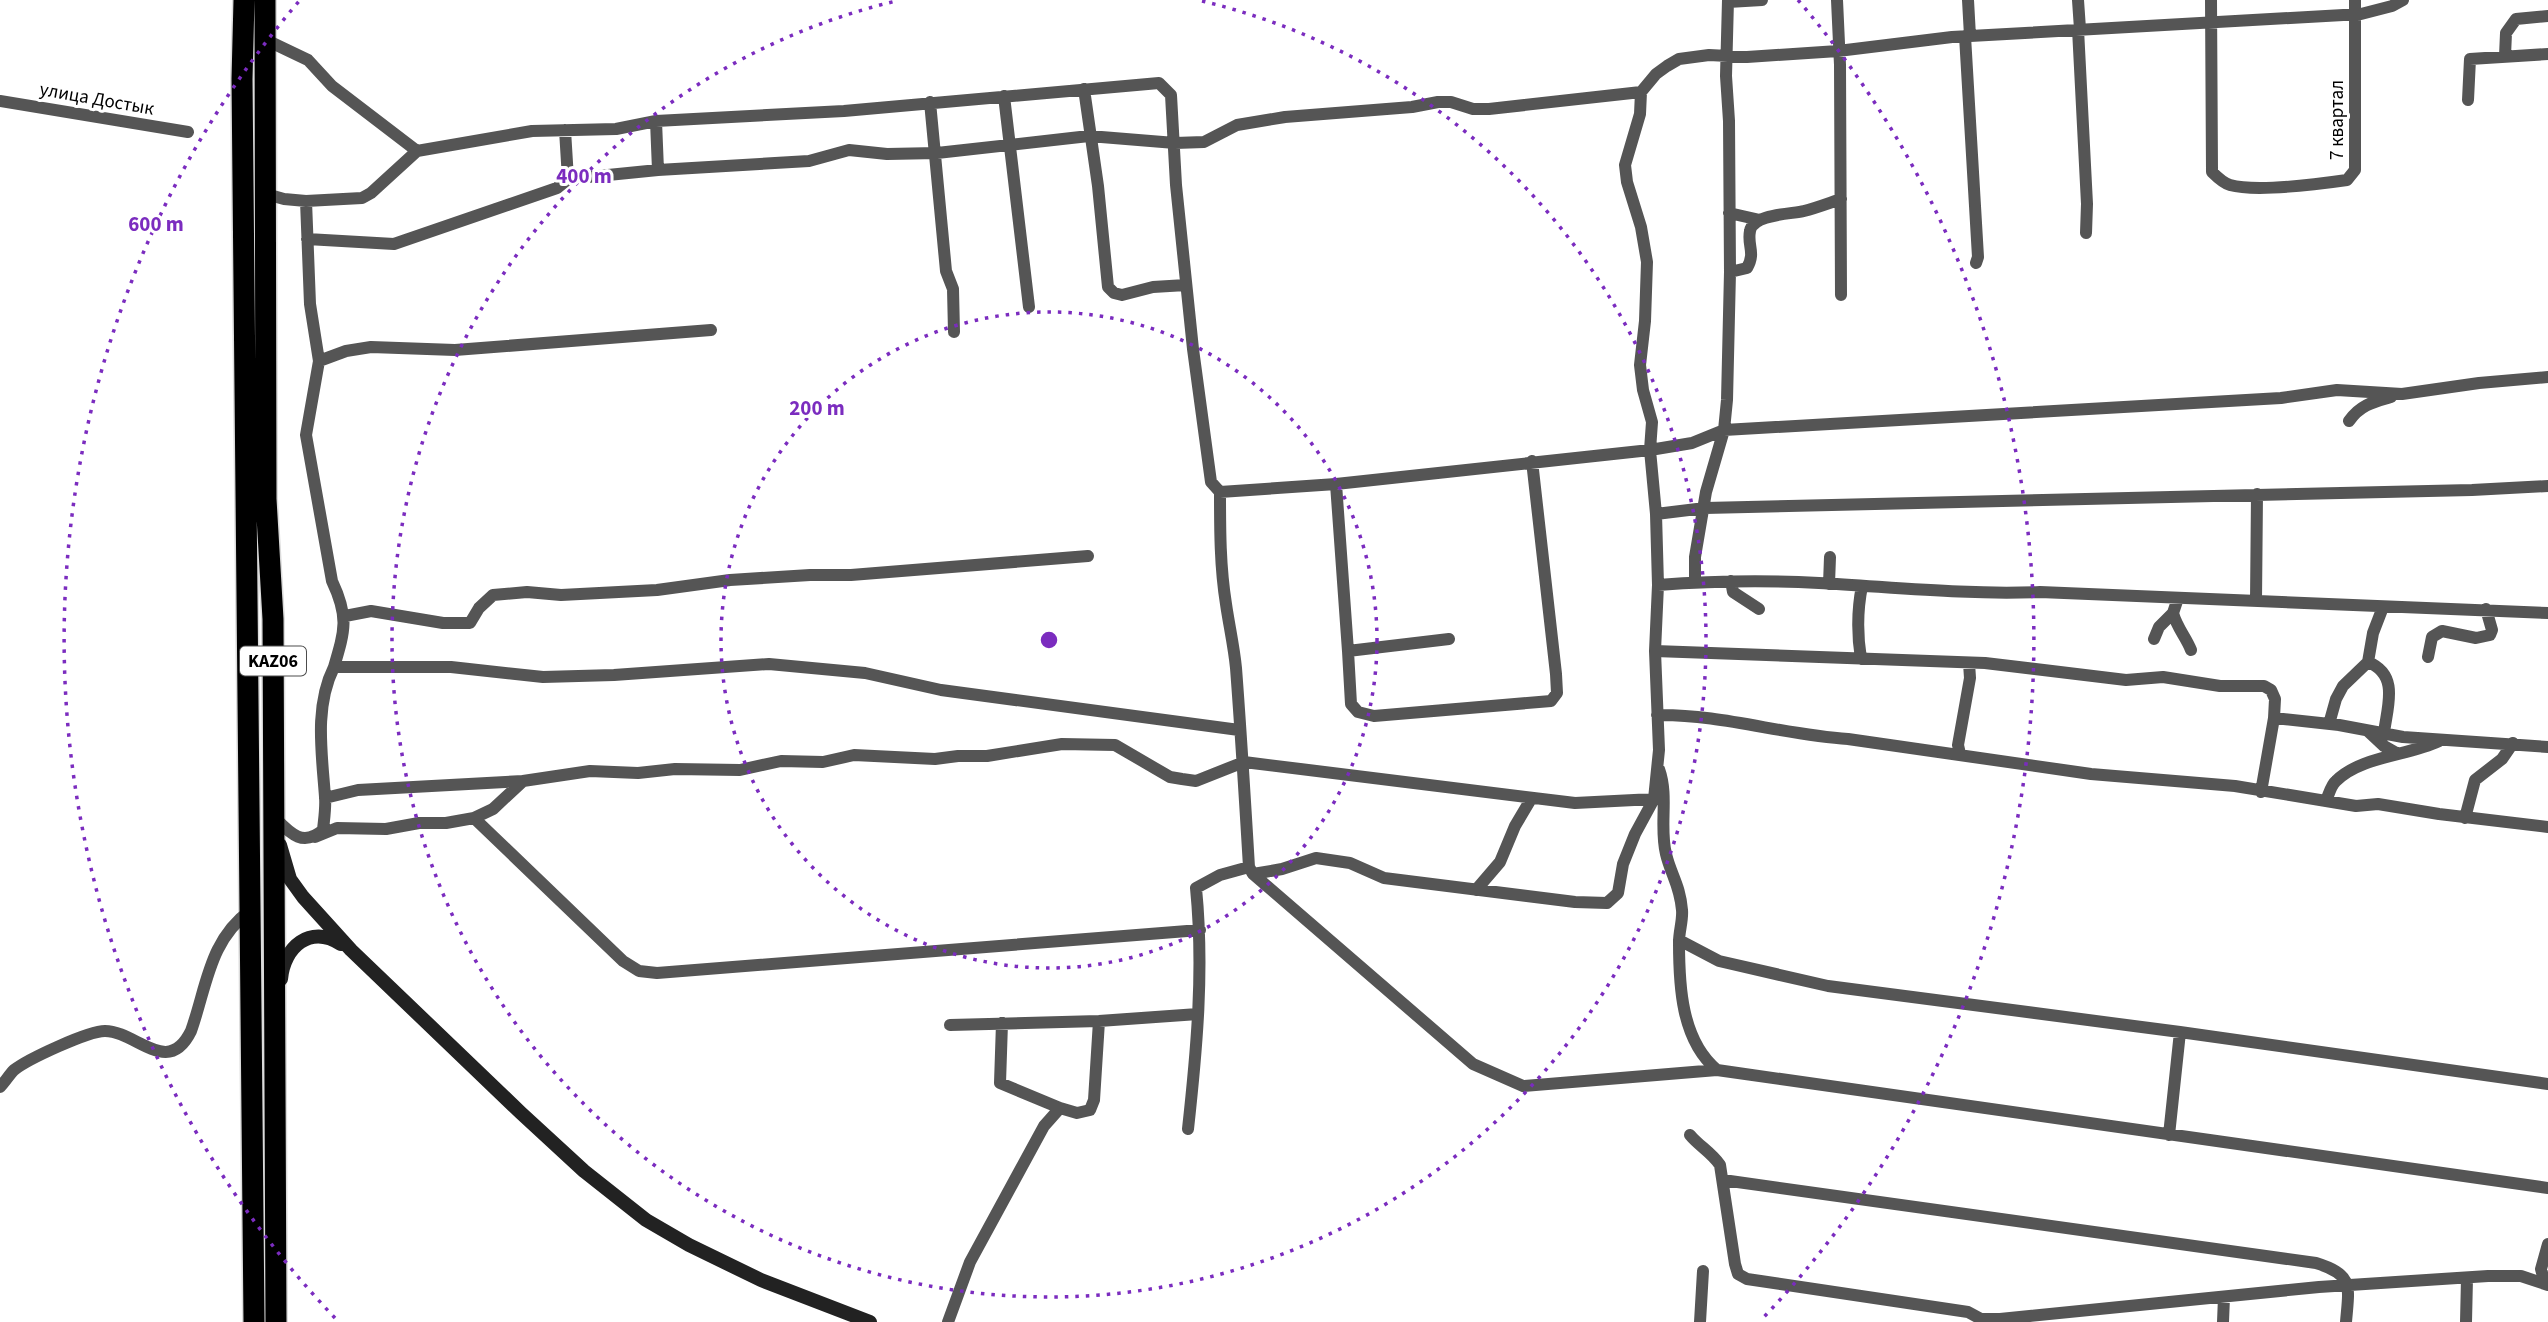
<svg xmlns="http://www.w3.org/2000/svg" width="2548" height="1322" viewBox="0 0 2548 1322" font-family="'Source Sans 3',sans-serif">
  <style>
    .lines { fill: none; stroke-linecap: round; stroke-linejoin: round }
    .highway-casing { stroke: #dbdbdb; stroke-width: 24 }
    .street { stroke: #555; stroke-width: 12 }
    .secondary { stroke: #222; stroke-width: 14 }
    .highway { stroke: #000; stroke-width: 21 }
    .ring { fill: none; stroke: #7b2cbf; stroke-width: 3.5; stroke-dasharray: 3.5 7 }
    .labels { text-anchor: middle; stroke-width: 6; stroke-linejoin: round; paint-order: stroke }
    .shield { fill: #fff; stroke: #4c4c4c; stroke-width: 2 }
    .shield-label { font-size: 18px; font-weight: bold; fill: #000 }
    .street-label { font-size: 19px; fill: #000; stroke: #fff }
    .centre { fill: #7b2cbf; stroke: #fff; stroke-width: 3.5 }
    .ring-label { font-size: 21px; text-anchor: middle; font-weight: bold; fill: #7b2cbf; stroke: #fff; stroke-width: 6; stroke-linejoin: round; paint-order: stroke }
  </style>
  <rect width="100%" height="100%" fill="#fff"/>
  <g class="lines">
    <g class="highway-casing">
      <path id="highway" d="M244 0 242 79 254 1322
        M265 0 266 499 273 619 276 1322"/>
    </g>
    <path class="street" d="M1728 0 1726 76 1729 121 1730 272 1747 268C1756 252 1747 246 1750 231 1753 214 1792 214 1804 211 1816 208 1829 203 1841 199
      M1837 0 1840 65 1841 295
      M1968 0 1970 36
      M2078 0 2080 29
      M2211 0 2212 172C2217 177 2223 183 2230 185 2255 192 2319 184 2347 180L2355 170V0
      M1728 2 1762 0
      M2078 29 2087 204 2086 233
      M1965 36 1978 257 1976 263
      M264 39 308 60 332 86 417 151 532 131 616 129 656 121 844 111 1159 83 1171 95 1176 185 1193 349 1211 482 1220 492 1336 484 1650 450 1692 443 1724 430 2281 398 2337 390 2402 394 2479 383 2548 377
      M2505 56 2506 33 2516 19 2548 16
      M1084 89 1098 186 1108 287 1114 293 1122 295 1153 287 1186 285
      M1641 92 1640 114 1625 165 1627 182 1641 227 1647 262 1645 321 1640 365 1643 390 1652 422 1650 450 1656 514
      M1004 96 1029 307
      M2468 100 2470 59 2548 54
      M0 101 188 132
      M930 102 946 271 953 289 954 332
      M656 121 658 170
      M565 130 568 179
      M266 194 284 199 306 201 362 198 371 193 417 151
      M306 201 310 304 319 361 306 435 332 581C349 617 345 630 334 667
      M1729 213 1760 220
      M307 239 394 244 557 188 568 179 658 170 809 161 849 150 887 154 937 153 1089 136 1175 143 1204 142 1237 125 1285 117 1412 107 1438 102H1451L1473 109H1489L1641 92 1656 74 1667 66 1679 59 1709 55 1747 57 1838 51 1952 37 2361 14 2392 6 2403 0
      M319 361 346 351 371 347 455 350 711 330
      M2349 421C2360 405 2373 402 2391 397
      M1336 484 1348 651 1449 639
      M1220 492C1220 529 1220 567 1226 604 1229 625 1234 647 1236 668 1241 734 1245 800 1249 867L1253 874 1473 1064 1523 1086 1717 1070
      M1731 581 1733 592 1759 609
      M1695 582V557L1706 492 1724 430 1727 400 1730 272
      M1829 584 1830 557
      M1658 585C1711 581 1765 580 1819 583 1893 587 1966 595 2040 592L2548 613
      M2256 601 2257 494
      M2173 613C2177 628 2186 637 2191 650
      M345 616 371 611 443 623H470L479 608 493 595 527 592 561 595 657 590 730 580 810 575H851L1088 556
      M2154 639 2159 627 2173 613 2178 598
      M1348 651 1351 704 1358 712 1374 716 1551 701 1557 693 1556 674 1532 461
      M1655 651 1985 663 2126 680 2163 677 2220 686H2264L2271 690 2275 699 2274 718 2261 792
      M2428 657 2432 637 2442 631 2476 638 2490 635 2492 630 2486 609
      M1861 659C1857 634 1857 611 1862 586
      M2368 662C2400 675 2387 707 2384 733
      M1657 715C1721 714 1784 735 1848 739L2091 774 2235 786 2356 806 2378 804 2439 814 2548 827
      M2274 718 2339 725 2403 737 2548 747
      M2329 724 2336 699 2343 686 2368 662 2373 633 2383 607
      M2369 732 2384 746 2398 754
      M1960 754 1958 745 1970 678 1969 663
      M1659 769C1669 797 1659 826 1666 854 1671 875 1680 885 1682 910 1683 920 1679 931 1679 942 1679 985 1681 1040 1717 1070L2548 1188
      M325 798 358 790 523 781
      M2326 801C2329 794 2331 785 2336 781 2361 756 2408 756 2439 741
      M274 817C289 832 302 848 323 830 324 819 326 808 325 797 322 754 314 707 334 667H451L543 677 614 675 769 664 865 673 941 690 1239 730
      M474 818 623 961 639 971 657 973 1200 930
      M2465 818 2475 780 2502 759 2513 743
      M315 837 337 828 386 829 419 823H446L474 818 493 809 523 781 590 771 638 773 675 769 740 770 781 761 823 762 854 755 935 759 958 756H987L1062 744 1115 745 1170 777 1182 779 1196 781 1244 762 1575 803 1654 799 1659 750 1655 651 1658 585 1656 514 1705 508 2472 490 2548 486
      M1253 874 1282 869 1316 858 1350 863 1384 878 1575 902 1607 903 1618 893 1623 864 1635 834 1654 799
      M1476 890 1500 862 1515 826 1531 799
      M1679 940 1719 961 1828 986 2180 1032 2548 1084
      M1002 1023 1000 1083 1060 1108
      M950 1025 1099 1021 1198 1014
      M0 1087C5 1082 9 1075 14 1070 28 1059 88 1031 105 1031 136 1031 168 1078 191 1031 207 986 209 940 251 910
      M1188 1129C1197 1047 1204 969 1196 888L1220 875 1249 867
      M1690 1135C1699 1146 1711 1152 1720 1165L1735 1264 1738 1274 1747 1279 1968 1312 1981 1319H2000L2319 1287 2488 1276H2521L2548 1285
      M2169 1135 2180 1032
      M1723 1180 2316 1263C2354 1275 2349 1286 2346 1322
      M2545 1284 2541 1269 2548 1244
      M948 1322 970 1262 1044 1126 1060 1108 1077 1113 1090 1110 1094 1100 1099 1021
      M1700 1322 1703 1271
      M2223 1322 2224 1297
      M2466 1322 2467 1278"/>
    <path class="secondary" d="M280 845 290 879 303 897 351 950 521 1113 584 1171 646 1220 689 1245 761 1280 870 1322
      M281 979C284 947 310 924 341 944"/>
    <use href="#highway" class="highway"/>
  </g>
  <g class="ring">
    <circle cx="1049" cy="640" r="328"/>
    <path d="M1202 1A657 657 0 1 1 896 1"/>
    <path d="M335 1318A985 985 0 0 1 300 0M1798 0A985 985 0 0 1 1763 1318"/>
  </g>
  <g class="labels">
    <rect class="shield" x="240" y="646.5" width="66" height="29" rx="5"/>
    <g class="shield-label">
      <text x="273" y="667">KАZ06</text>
    </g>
    <g class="street-label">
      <text transform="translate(97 98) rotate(10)" y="7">улица Достык</text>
      <text transform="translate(2336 120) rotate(-90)" y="7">7 квартал</text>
    </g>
  </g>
  <circle cx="1049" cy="640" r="10" class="centre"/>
  <g class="ring-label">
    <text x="584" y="183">400 m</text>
    <text x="156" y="231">600 m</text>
    <text x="817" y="415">200 m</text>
  </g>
</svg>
